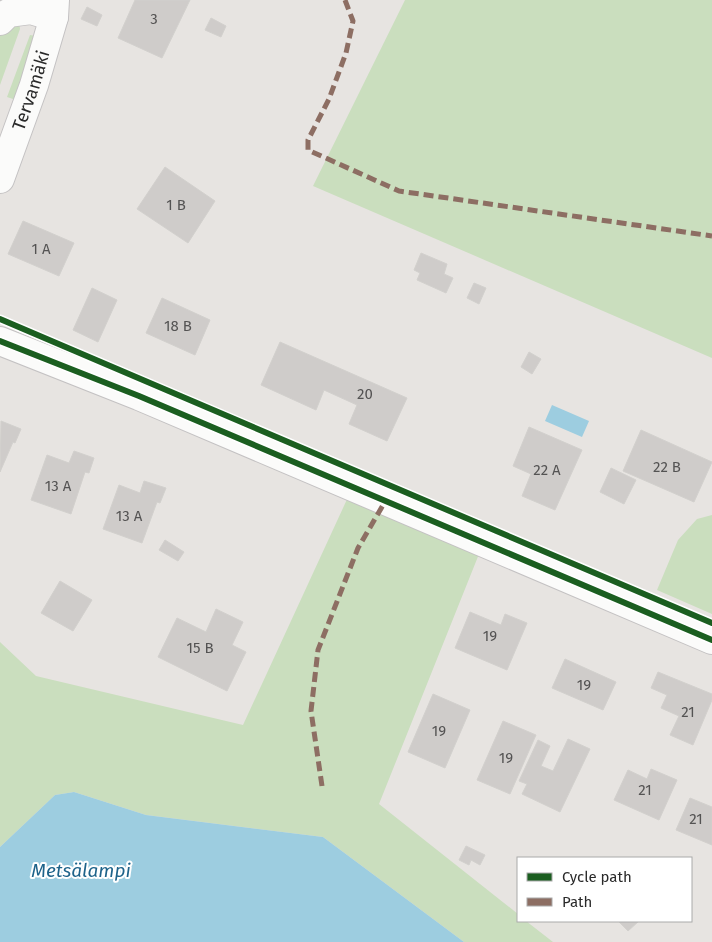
<svg xmlns="http://www.w3.org/2000/svg" width="712" height="942" viewBox="0 0 712 942" font-family="'Fira Sans',sans-serif">
  <style>
    .green { fill: #cadebe }
    .water { fill: #9dcde0 }
    .building { fill: #cfccca; stroke: #d2d0cd }
    .lines { fill: none; stroke-linecap: round; stroke-linejoin: round }
    .minor-casing { stroke: #c4c2c3; stroke-width: 30 }
    .minor { stroke: #fbfbfa; stroke-width: 28 }
    .quiet { stroke: #8d6e63; stroke-width: 5; stroke-dasharray: 10 5; stroke-linecap: butt }
    .cycleway-casing { stroke: #fff; stroke-width: 9 }
    .cycleway { stroke: #1b5e20; stroke-width: 6 }
    .labels { text-anchor: middle; stroke-width: 4; stroke-linejoin: round; paint-order: stroke }
    .number-label { font-size: 15px; fill: #545353 }
    .street-label { font-size: 18px; fill: #2a2a2a; stroke: #fff }
    .water-label { font-size: 19px; font-style: italic; fill: #1e638a; stroke: #fff }
  </style>
  <rect width="100%" height="100%" fill="#e7e4e1"/>
  <path class="green" d="M405 0H712V358L313 186Z
    M19 21 20 29 0 85V33Z
    M30 35 36 36 16 100 7 97Z
    M349 495 479 554 379 804 518 914V921H526L553 942H464L323 837 146 815 74 792 55 795 0 847V642L36 676 243 725Z
    M712 515V614L657 590 678 540 697 519Z"/>
  <path class="water" d="M552 405 589 421 582 437 545 421Z
    M74 792 146 815 323 837 464 942H0V847L55 795Z"/>
  <path class="building" d="M135 0H190L162 58 118 38Z
    M87 7 102 15 97 26 81 19Z
    M211 18 226 26 221 37 205 30Z
    M165 167 215 201 188 243 137 209Z
    M23 221 74 243 59 276 8 254Z
    M421 253 447 264 444 274 453 278 446 293 417 280 420 273 414 270Z
    M474 283 486 288 479 304 467 298Z
    M92 288 117 300 98 342 73 330Z
    M162 298 210 320 195 355 146 333Z
    M280 342 407 398 387 441 349 424 357 405 324 390 316 410 261 385Z
    M529 352 541 359 532 374 521 367Z
    M1 421 21 429 15 443 13 442 0 472Z
    M529 427 582 450 555 510 522 496 531 474 513 466Z
    M641 430 712 462 694 502 623 471Z
    M74 451 94 458 89 473 85 472 71 514 31 500 47 455 69 463Z
    M611 468 636 480 624 504 600 492Z
    M144 481 166 488 160 503 157 502 142 543 103 529 119 485 140 493Z
    M165 540 184 552 178 561 159 550Z
    M60 581 92 600 73 631 41 613Z
    M216 609 243 622 232 645 246 652 227 691 158 657 177 618 206 632Z
    M470 612 501 625 505 614 527 623 507 670 455 648Z
    M565 659 616 682 603 710 552 688Z
    M658 672 712 694V700L693 745 670 735 679 716 661 708 667 695 651 688Z
    M433 694 470 710 445 768 408 752Z
    M503 721 536 735 510 794 477 780Z
    M568 739 590 749 560 812 522 794 527 784 519 781 538 740 550 746 541 766 553 771Z
    M651 769 677 780 659 820 614 800 628 770 647 779Z
    M690 798 712 807V845L676 830Z
    M466 846 485 855 480 865 471 860 469 865 459 860Z
    M618 921H639L628 931Z"/>
  <g class="lines">
    <g class="minor-casing">
      <g id="minor">
        <path d="M0 21 8 13 31 10 54 17"/>
        <path id="s1" d="M0 179 34 85 54 17 55 0"/>
        <path d="M0 341 139 396 712 640"/>
      </g>
    </g>
    <use href="#minor" class="minor"/>
    <path class="quiet" d="M345 0 353 21 346 53 329 99 308 140V150L399 191 712 236
      M322 786 311 711 318 650 358 548 386 500"/>
    <g class="cycleway-casing">
      <path id="cycleway" d="M0 319 712 623
        M0 341 139 396 712 640"/>
    </g>
    <use href="#cycleway" class="cycleway"/>
  </g>
  <g class="labels">
    <g class="number-label">
      <text x="154" y="24">3</text>
      <text x="176" y="210">1 B</text>
      <text x="41" y="254">1 A</text>
      <text x="178" y="331">18 B</text>
      <text x="365" y="399">20</text>
      <text x="667" y="472">22 B</text>
      <text x="547" y="475">22 A</text>
      <text x="58" y="491">13 A</text>
      <text x="129" y="521">13 A</text>
      <text x="490" y="641">19</text>
      <text x="200" y="653">15 B</text>
      <text x="584" y="690">19</text>
      <text x="688" y="717">21</text>
      <text x="439" y="736">19</text>
      <text x="506" y="763">19</text>
      <text x="645" y="795">21</text>
      <text x="696" y="824">21</text>
    </g>
    <g class="street-label">
      <text dy="6" stroke="none"><textPath href="#s1" startOffset="94">Tervamäki</textPath></text>
    </g>
    <g class="water-label">
      <text x="81" y="877">Metsälampi</text>
    </g>
  </g>
  <rect x="517" y="857" width="175" height="65" fill="#ffffff" stroke="#aaaaaa"/>
  <rect x="527" y="873" width="25" height="8" fill="#1b5e20" stroke="#aaaaaa"/>
  <text x="562" y="882" font-size="15" fill="#2a2a2a">Cycle path</text>
  <rect x="527" y="898" width="25" height="8" fill="#8d6e63" stroke="#aaaaaa"/>
  <text x="562" y="907" font-size="15" fill="#2a2a2a">Path</text>
</svg>
